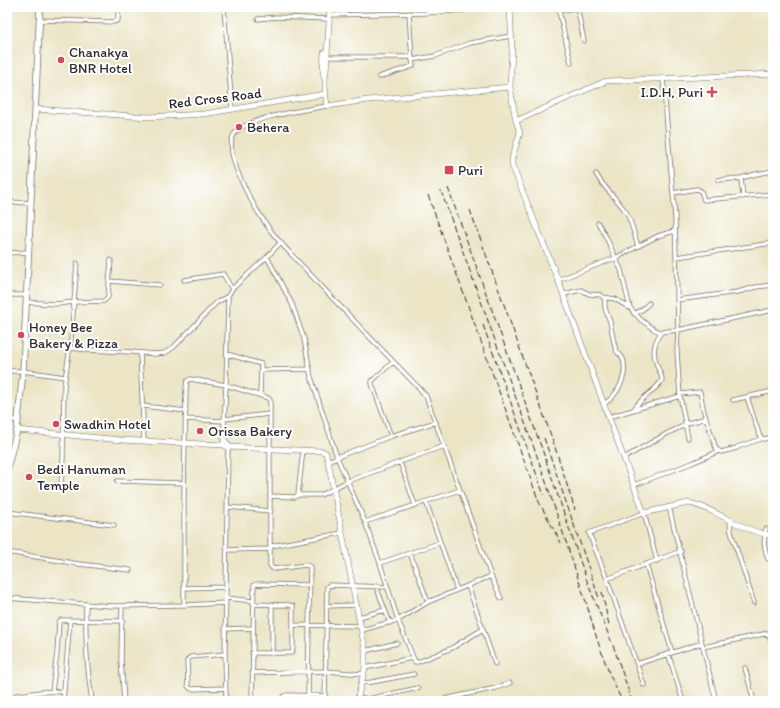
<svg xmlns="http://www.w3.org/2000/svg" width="780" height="708" viewBox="0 0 780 708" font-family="Itim,sans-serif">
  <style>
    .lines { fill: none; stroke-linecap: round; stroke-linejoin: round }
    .minor-casing { stroke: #6e6c61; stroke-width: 5 }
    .secondary-casing { stroke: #6e6c61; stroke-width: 6 }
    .trunk-casing { stroke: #6e6c61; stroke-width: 7 }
    .minor { stroke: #fff; stroke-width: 3.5 }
    .secondary { stroke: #fff; stroke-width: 5 }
    .trunk { stroke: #fff; stroke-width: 5.5 }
    .rail { stroke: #2b2b2b; stroke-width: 1; stroke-dasharray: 6 3; stroke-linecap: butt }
    .poi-dot { fill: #d1495b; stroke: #fff; stroke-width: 1.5 }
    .labels { text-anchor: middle; stroke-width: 4; stroke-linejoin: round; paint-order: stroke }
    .poi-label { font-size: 14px; fill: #2b2b2b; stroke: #fff; text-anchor: start }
    .street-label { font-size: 14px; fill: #2b2b2b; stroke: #fff }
  </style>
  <rect width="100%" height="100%" fill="#fff"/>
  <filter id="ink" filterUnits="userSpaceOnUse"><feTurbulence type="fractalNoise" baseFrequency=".025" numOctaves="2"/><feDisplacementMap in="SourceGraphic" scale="8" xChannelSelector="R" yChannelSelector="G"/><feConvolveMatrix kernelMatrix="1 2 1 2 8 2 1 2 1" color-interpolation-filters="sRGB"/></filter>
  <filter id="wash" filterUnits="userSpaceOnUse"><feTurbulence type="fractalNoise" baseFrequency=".012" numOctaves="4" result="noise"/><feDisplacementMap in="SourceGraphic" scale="16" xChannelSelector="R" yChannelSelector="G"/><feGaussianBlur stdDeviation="0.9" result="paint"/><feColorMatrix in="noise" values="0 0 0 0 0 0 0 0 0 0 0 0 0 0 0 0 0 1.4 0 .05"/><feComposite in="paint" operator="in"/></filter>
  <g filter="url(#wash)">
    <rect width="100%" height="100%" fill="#ebe5c6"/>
  </g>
  <g filter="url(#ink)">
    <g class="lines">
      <g class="minor-casing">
        <path id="minor" d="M224 7 232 109
          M558 7 571 63
          M577 7 584 41
          M559 11 579 7
          M409 13 412 60 435 56 470 43 511 36
          M329 15 426 13 501 7
          M258 19 276 17 329 19
          M39 20 114 22 118 20V7
          M327 57H412
          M379 77 413 66 412 60
          M663 78 675 217 678 330 677 352 680 396 688 438
          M327 106C305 110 248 117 235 133 220 152 256 210 268 227 280 244 296 259 310 274 346 313 382 350 419 388L426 396 491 576 501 598
          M596 174C604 189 617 198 626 212 632 222 634 235 638 246
          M741 178 743 197
          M718 180 741 178 756 174 773 171
          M673 193 697 189 701 191 704 200 773 194
          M7 202 31 203
          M598 223 606 237 621 270 630 308 641 320 655 330 661 332 678 330 773 310
          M7 253 29 252
          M267 257 292 304 304 339 311 377 337 457 328 461
          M676 257 773 243
          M184 280 223 274 232 289
          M558 280 615 258 658 236 674 231
          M109 281 160 285
          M564 294 581 290 589 294 601 295 605 299C604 311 607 312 610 322 612 331 613 341 616 350 617 354 622 354 623 359 628 376 618 395 604 404
          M7 295H27
          M603 297 615 299 630 308
          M677 300 738 292 756 287 773 285
          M26 302 55 304 75 302 104 301 108 297 111 260
          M634 314 643 309 649 303
          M70 348 88 350 132 352 155 354 165 353 174 347 216 303 228 296
          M140 353 144 441
          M227 354 261 364 260 395
          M262 370 310 369
          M7 371H23L65 377
          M747 397 760 437 764 439 773 437
          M733 400 773 391
          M143 406 186 411
          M634 409C641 397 656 391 662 380 662 376 660 372 658 368 652 353 653 345 661 332
          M772 413H773
          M609 417 680 396
          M185 419 224 421
          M224 419 270 414
          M7 420H18
          M436 422 391 436 337 457 365 522 380 563 398 620 415 662H418L452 648 483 629
          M685 424 706 418
          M223 436 230 447
          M391 436 372 384V381L393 362
          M223 445 226 385 228 296 232 289 267 257 281 242
          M737 447 761 439
          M718 450 721 452 737 448
          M624 458 668 433 685 425
          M400 462 415 505
          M117 481 184 483
          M61 484 63 460 64 386 71 340 77 263
          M634 485 692 463 717 452 704 412 700 392 680 394
          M298 495H321L348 481 444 446
          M271 496 295 497 298 495 303 450
          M426 502 457 590
          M227 507 271 511
          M669 507 716 701
          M7 512 114 525
          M730 521 731 532 754 603
          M365 522 460 490
          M766 529C763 542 764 547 768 559
          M271 546 342 533
          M227 550 271 549
          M7 552 79 564 130 570
          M410 553 428 602
          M380 563 439 543
          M646 564 672 652
          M607 579 681 551
          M376 586 390 623
          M468 586 495 664
          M184 588 226 587
          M7 598 111 606 184 605 226 603
          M226 598 253 601
          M86 604C85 637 87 669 92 701
          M184 605V494L186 388 187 381 190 379 226 385 268 398 270 400V565L272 568 274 569 306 565 309 566 310 567 308 694
          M122 606 121 661 124 701
          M326 606 357 605
          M359 617 385 610
          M293 625 361 626
          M225 629 252 628
          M362 630 398 620 428 602 491 576
          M768 633 773 646
          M703 647 773 632
          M365 651 397 643
          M252 653H292L293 649V606L289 605 253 604
          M272 653V604
          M668 653 683 701
          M225 654 191 657 189 658 187 661 188 686 191 689 226 688
          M637 664 702 643
          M365 668 412 658
          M745 668 754 701
          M252 673 325 671 363 674
          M361 683 372 682 414 674
          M644 685 607 579 589 533 644 513 657 561
          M52 691 57 653 59 622 61 620 123 621
          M7 695C14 697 18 694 26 694 38 692 51 691 64 692
          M357 699H368L418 688
          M63 701 70 620
          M228 701 226 698 225 654 228 447
          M250 701 268 700 275 701
          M252 701 254 585 257 584 309 585
          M279 701 284 696 287 695 325 696
          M325 701 327 587 329 585 388 587
          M435 701 496 688 510 683"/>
      </g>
      <g class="secondary-casing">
        <path id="secondary" d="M330 7 326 71C324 83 325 94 327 106L368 100 510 87
          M510 7 512 50 510 87 516 121 520 133 512 158V165L558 280 644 513 688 503C702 505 713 512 726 518 740 526 757 533 773 536
          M324 53 323 71 324 77
          M35 109 148 117 204 114 325 94
          M516 121 606 81 773 74
          M17 430 121 440 223 445 228 447 322 451 326 453 328 461 365 649V668L357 701"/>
      </g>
      <g class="trunk-casing">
        <path id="trunk" d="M7 469 17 430 23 371 40 7"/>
      </g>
      <use href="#minor" class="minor"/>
      <use href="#secondary" class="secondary"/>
      <use href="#trunk" class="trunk"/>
      <path class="rail" d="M448 188 542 449 588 584 614 648 632 701
        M441 191 542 470 586 602 597 639 609 673 622 701
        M428 195 539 502 561 543
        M470 210 553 441 575 510
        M483 325 544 495
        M544 438 599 598
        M602 592 609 625"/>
    </g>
  </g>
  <g class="poi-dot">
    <circle cx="61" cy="60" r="4"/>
    <path d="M710 86h4v4h4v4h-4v4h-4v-4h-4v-4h4z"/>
    <circle cx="239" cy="127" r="4"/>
    <rect x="444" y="165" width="10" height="10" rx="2"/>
    <circle cx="21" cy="335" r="4"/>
    <circle cx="56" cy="424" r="4"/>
    <circle cx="200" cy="431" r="4"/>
    <circle cx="29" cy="477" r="4"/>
  </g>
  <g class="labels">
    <g class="poi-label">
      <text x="69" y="57">Chanakya<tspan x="69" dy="16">BNR Hotel</tspan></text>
      <text x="703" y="97" text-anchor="end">I.D.H, Puri</text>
      <text x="247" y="132">Behera</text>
      <text x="458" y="175">Puri</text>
      <text x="29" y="332">Honey Bee<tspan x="29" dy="16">Bakery &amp; Pizza</tspan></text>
      <text x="64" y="429">Swadhin Hotel</text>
      <text x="208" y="436">Orissa Bakery</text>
      <text x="37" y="474">Bedi Hanuman<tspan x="37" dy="16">Temple</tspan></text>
    </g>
    <g class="street-label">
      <text transform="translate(215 98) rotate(-7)" y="5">Red Cross Road</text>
    </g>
  </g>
  <rect width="780" height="708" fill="none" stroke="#fff" stroke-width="24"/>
</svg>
